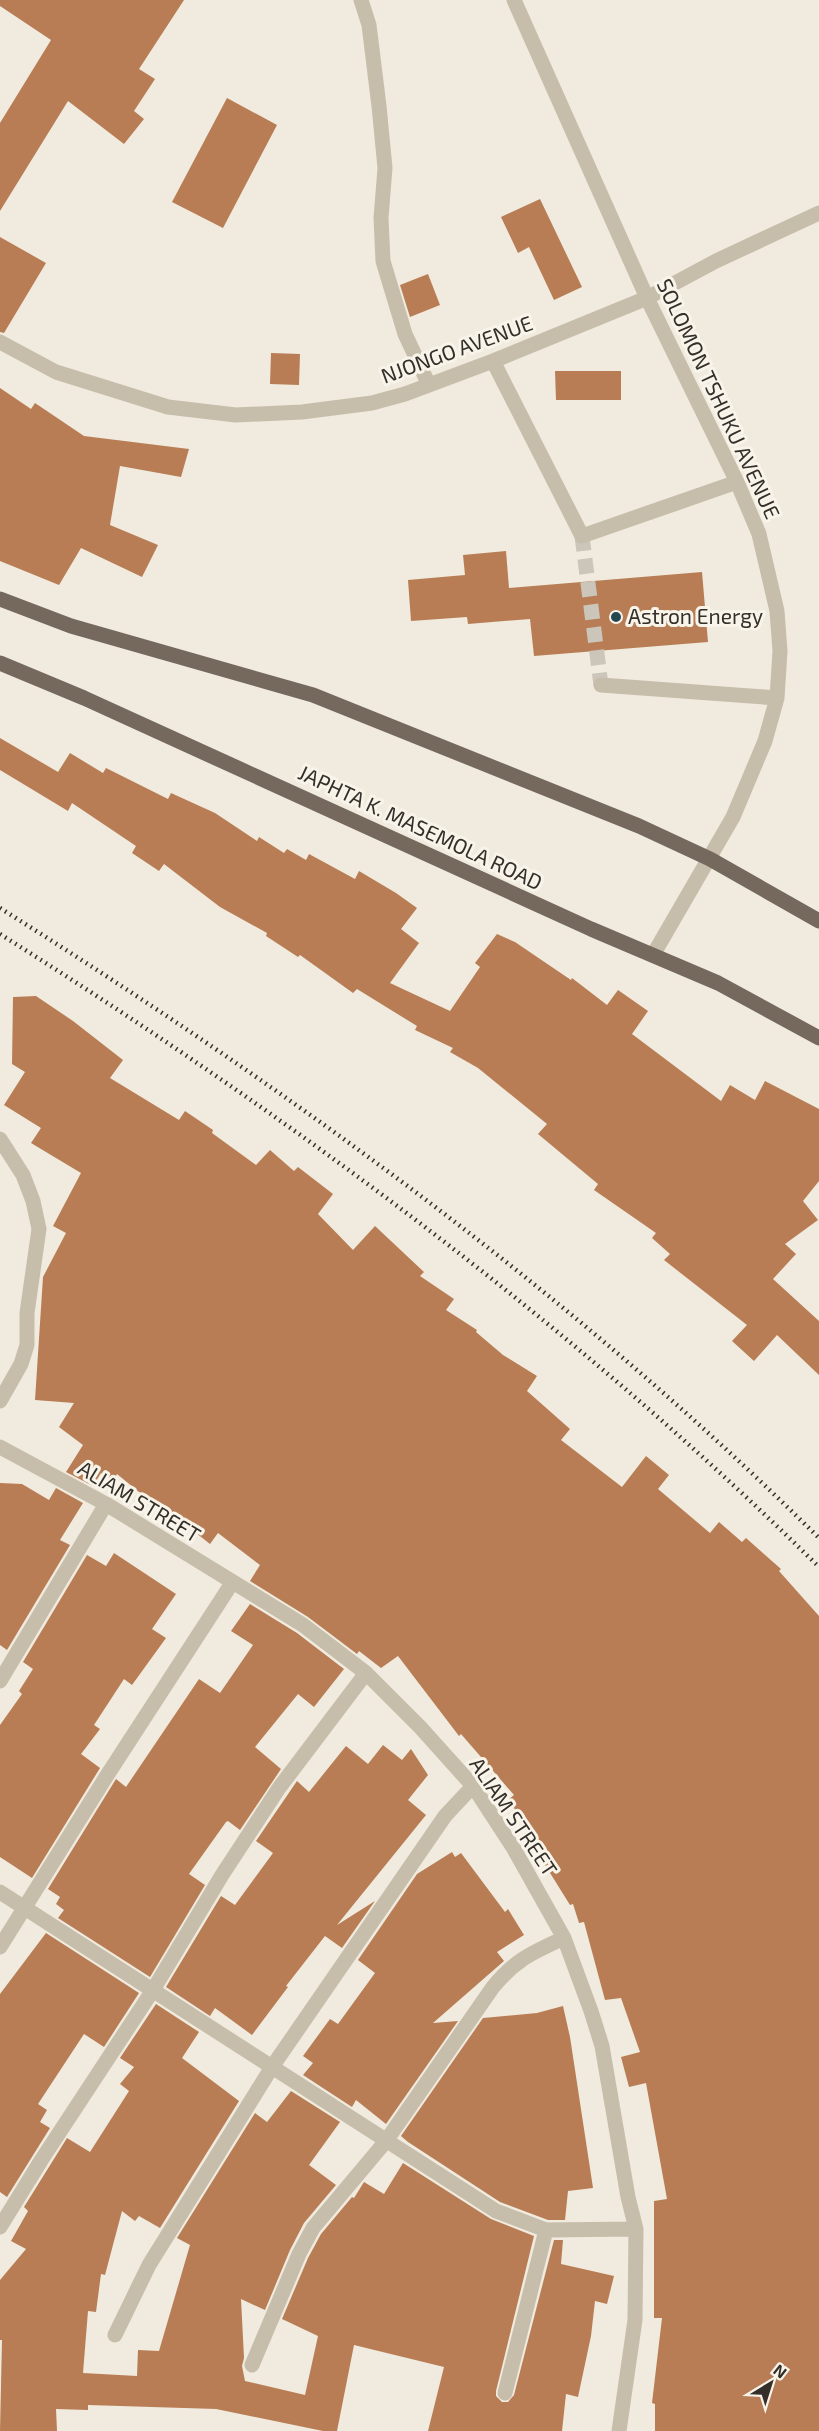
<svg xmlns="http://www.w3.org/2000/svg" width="819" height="2431" viewBox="0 0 819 2431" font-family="'Exo 2',sans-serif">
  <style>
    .building { fill: #b87d54 }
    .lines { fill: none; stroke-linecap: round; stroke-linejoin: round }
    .minor-tunnel { stroke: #cbc5ba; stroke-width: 15; stroke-dasharray: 15 8; stroke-linecap: butt }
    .minor { stroke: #c7bdab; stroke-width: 15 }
    .major { stroke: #75695d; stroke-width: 15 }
    .rail { stroke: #352f2a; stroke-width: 4.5; stroke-dasharray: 1.5 4.5; stroke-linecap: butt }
    .poi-dot { fill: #244752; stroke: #f8f4ea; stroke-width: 2 }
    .labels { text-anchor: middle; stroke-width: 6; stroke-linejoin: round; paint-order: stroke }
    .street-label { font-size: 21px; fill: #352f2a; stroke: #f8f4ea }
    .poi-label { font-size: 21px; fill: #352f2a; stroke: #f8f4ea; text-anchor: start }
  </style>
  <rect width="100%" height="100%" fill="#f0ebde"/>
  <path class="building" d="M0 0H184L139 69 155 79 134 111 144 119 124 144 68 101 0 211V123L51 40 0 6Z
    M227 98 277 125 223 228 172 202Z
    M540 199 582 287 554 300 529 247 518 253 501 217Z
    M0 237 46 263 4 333 0 332Z
    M428 274 440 305 410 317 400 285Z
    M271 353 300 354 299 385 270 384Z
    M555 371H621V400H556Z
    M0 388 31 409 35 403 84 436 189 449 181 477 120 466 110 525 158 545 142 577 81 548 59 585 0 561Z
    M506 551 509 588 702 572 708 642 534 656 530 619 468 624 467 617 411 621 408 580 465 575 463 555Z
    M0 738 58 772 70 753 103 773 106 768 168 799 171 793 215 813 257 841 259 837 284 853 287 849 306 860 309 854 355 879 359 871 396 893 417 908 401 929 419 943 390 983 450 1011 480 967 475 963 497 934 515 942 571 980 572 978 607 1005 618 990 648 1011 632 1034 721 1101 730 1085 755 1100 765 1081 819 1109V1181L803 1201 818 1220 785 1244 796 1254 773 1279 819 1321V1375L777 1335 754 1361 732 1341 747 1325 664 1260 670 1254 652 1238 656 1233 594 1190 598 1184 538 1134 547 1124 478 1068 450 1052 453 1048 415 1030 417 1026 357 989 353 993 300 955 298 957 266 936 267 933 220 907 164 864 159 871 132 853 136 846 72 803 68 811 0 770Z
    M36 996 73 1021 123 1060 110 1078 179 1120 185 1111 213 1130 212 1133 256 1165 270 1150 294 1171 298 1167 333 1194 318 1214 353 1250 375 1226 424 1272 420 1276 454 1299 446 1310 477 1330 476 1332 503 1355 537 1376 527 1391 570 1429 561 1440 622 1487 646 1456 669 1475 658 1489 710 1533 719 1522 742 1542 746 1538 781 1569 779 1571 819 1616V2431H655V2404L652 2403 662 2318H654V2201L667 2199 646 2083 629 2087 621 2057 640 2052 621 1998 605 2000 584 1922 579 1923 573 1904 570 1905 542 1860 549 1855 508 1800 514 1795 461 1734 459 1736 398 1656 381 1668 359 1651 357 1654 308 1617 250 1581 260 1565 218 1533 210 1544 157 1502 155 1505 117 1474 113 1481 101 1473 93 1486 66 1472 83 1445 59 1427 74 1403 35 1400 43 1277 66 1233 53 1226 81 1173 31 1143 41 1128 4 1105 25 1072 12 1064 13 997Z
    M0 1483 22 1484 49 1500 56 1488 83 1503 60 1540 70 1545 7 1650 0 1645Z
    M114 1553 176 1594 152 1629 166 1638 132 1685 124 1679 94 1725 100 1729 81 1754 100 1768 32 1878 0 1857V1725L22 1694 19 1691 33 1669 23 1662 87 1555 106 1566Z
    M250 1604 297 1633 344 1669 314 1707 298 1694 255 1747 281 1769 240 1830 228 1821 226 1822 189 1874 205 1885 150 1977 58 1918 64 1910 56 1904 60 1897 48 1889 116 1779 126 1787 199 1679 220 1693 253 1645 231 1631Z
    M383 1745 402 1760 411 1749 428 1775 408 1800 426 1815 337 1925 375 1901 342 1948 325 1936 286 1986 288 1987 252 2035 215 2008 210 2016 166 1987 221 1896 235 1905 273 1853 256 1841 297 1781 309 1792 346 1746 368 1764Z
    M452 1852 455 1857 461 1853 505 1912 508 1909 524 1935 497 1952 504 1961 433 2023 458 2021 386 2124 356 2100 352 2107 303 2075 313 2063 303 2056 330 2019 338 2024 375 1973 358 1960 417 1874Z
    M46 1933 139 1993 104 2047 84 2034 38 2104 47 2110 40 2122 50 2128 7 2197 0 2192V1994Z
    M156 2004 199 2032 182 2058 239 2101 160 2228 139 2216 135 2221 122 2211 105 2275 101 2274 96 2312 88 2311 83 2373 137 2376 138 2350 159 2351 190 2245 177 2238 255 2113 267 2122 291 2091 340 2122 309 2165 336 2185 304 2223 290 2250 265 2310 241 2299 244 2358 242 2366 245 2381 305 2395 318 2336 282 2319 308 2258 321 2234 352 2197 354 2198 364 2182 384 2194 403 2163 491 2219 534 2236 496 2391V2396L502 2402H508L514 2395 554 2240H563L561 2264 614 2276 607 2304 595 2301 591 2336 578 2397 566 2394 562 2431H428L444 2367 354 2345 337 2431H323L216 2409 88 2405V2410L56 2409 57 2431H0L2 2340H0V2280L26 2249 11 2241 28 2211 24 2207 67 2138 90 2152 129 2091 120 2084 134 2067 120 2058Z
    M563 2006 570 2037 593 2188 568 2191 565 2220H548L500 2202 408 2142 401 2136 483 2018 537 2013Z"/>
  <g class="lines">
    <path class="minor-tunnel" d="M582 536 601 685"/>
    <path class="minor" d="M361 0 369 25 379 106 385 168 381 218 383 261 405 334 429 385
      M514 0 647 298 737 482 759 534 777 611 780 651 777 698 765 741 733 817 653 955
      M0 342 56 372 168 407 236 415 302 412 372 403 405 394 493 361 647 298 716 261 819 213
      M493 361 582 536 737 482
      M601 685 777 698
      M0 1139 23 1175 33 1201 39 1229 27 1313V1345L21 1364 0 1401
      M0 1447 106 1504 303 1625 366 1673 420 1727 473 1786 514 1849 564 1938 591 2011 602 2046 628 2197 636 2229 635 2320 619 2431
      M0 1681 106 1504
      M0 1892 496 2211 546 2230 636 2229
      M0 1947 106 1777 232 1583
      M0 2227 42 2159 153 1990 222 1875 279 1788 366 1673
      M115 2335 149 2265 272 2067 445 1816 473 1786
      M252 2365 299 2254 313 2228 386 2141 493 1987C516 1959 532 1953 564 1938
      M505 2393 546 2230"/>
    <path class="major" d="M0 599 71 626 313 695 639 826 710 859 819 921
      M0 663 84 698 591 929 718 983 819 1038"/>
    <path class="rail" d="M0 908C291 1091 574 1295 819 1538
      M0 934C291 1117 574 1325 819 1567"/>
  </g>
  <circle class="poi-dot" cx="616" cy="617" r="6"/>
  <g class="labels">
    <g class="street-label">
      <text transform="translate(457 350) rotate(-20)" y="7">NJONGO AVENUE</text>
      <text transform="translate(718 399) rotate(65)" y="7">SOLOMON TSHUKU AVENUE</text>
      <text transform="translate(420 828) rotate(25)" y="7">JAPHTA K. MASEMOLA ROAD</text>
      <text transform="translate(139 1502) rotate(31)" y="7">ALIAM STREET</text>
      <text transform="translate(513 1817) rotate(56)" y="7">ALIAM STREET</text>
    </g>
    <g class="poi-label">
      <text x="628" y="624">Astron Energy</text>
    </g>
  </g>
  <g transform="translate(771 2383) rotate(38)" stroke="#f8f4ea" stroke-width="4.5" paint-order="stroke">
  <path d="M0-4.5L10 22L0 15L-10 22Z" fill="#352f2a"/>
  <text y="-9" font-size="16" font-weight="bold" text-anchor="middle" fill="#352f2a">N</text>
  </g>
</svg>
